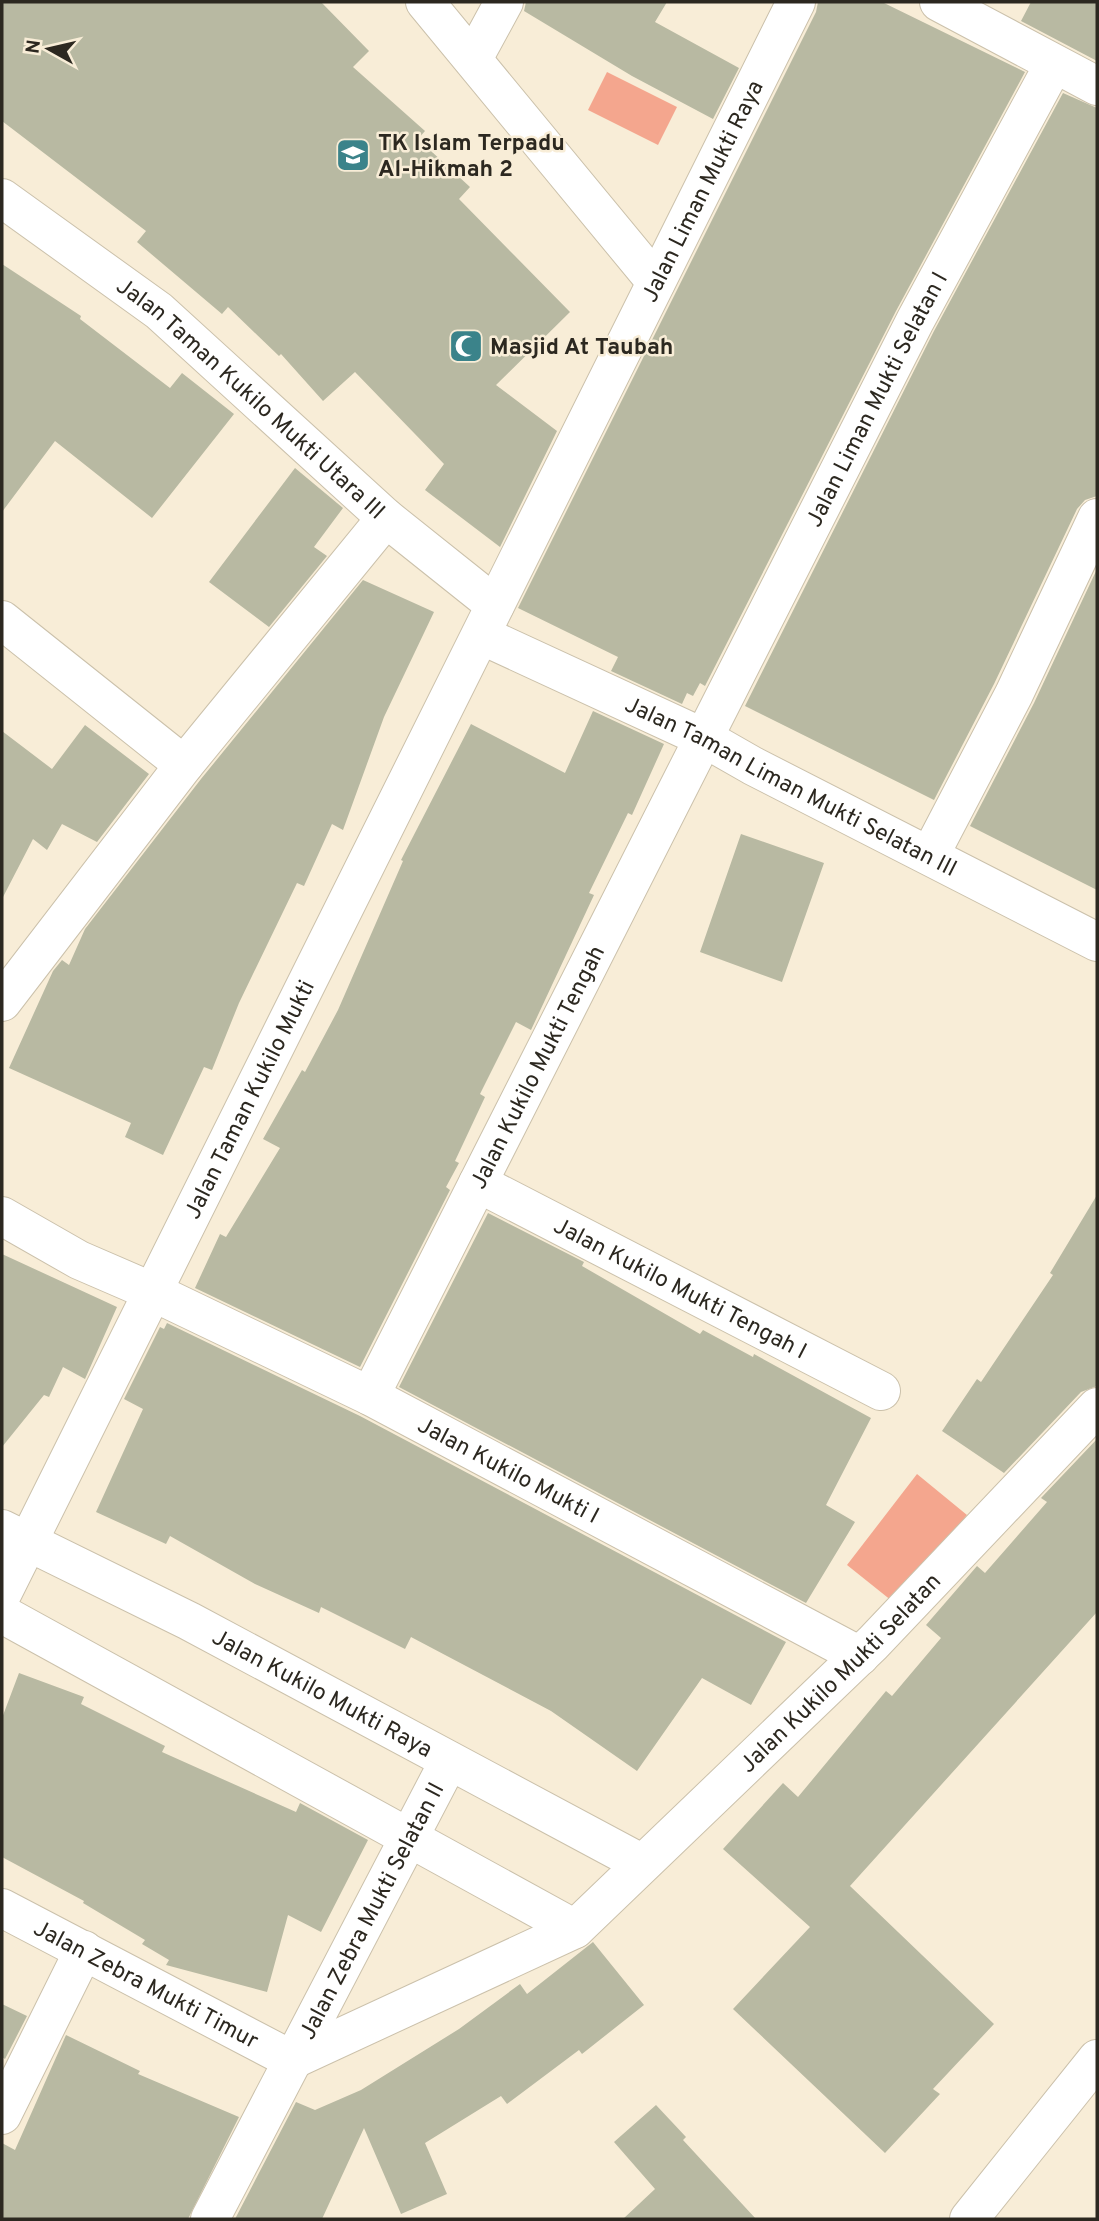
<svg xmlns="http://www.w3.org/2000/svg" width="1099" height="2221" viewBox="0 0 1099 2221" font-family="Overpass,sans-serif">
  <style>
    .green { fill: #f4a68e }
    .building { fill: #b8b9a2 }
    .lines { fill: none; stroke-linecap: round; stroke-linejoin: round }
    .street-casing { stroke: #cbc1ab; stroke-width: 40 }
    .street { stroke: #fff; stroke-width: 38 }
    .labels { text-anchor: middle; stroke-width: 5; stroke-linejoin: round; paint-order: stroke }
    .poi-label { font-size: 23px; font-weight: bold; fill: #2c2820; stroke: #f8edd7; text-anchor: start }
    .street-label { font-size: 23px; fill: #2c2820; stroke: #f8edd7 }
  </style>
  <rect width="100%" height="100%" fill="#f8edd7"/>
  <path class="green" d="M607 72 677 107 658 145 588 110Z
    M917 1474 967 1515 897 1605 847 1565Z"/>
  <path class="building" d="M2 2H321L369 51 353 67 425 131 418 139 470 187 459 199 570 312 496 385 557 431 500 547 425 490 444 464 355 372 323 401 281 354 279 356 228 307 222 314 137 242 146 231 2 121Z
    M526 2H667L655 22 739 68 713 119 632 76 524 11Z
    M818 2H882L1025 72 896 311 705 686 700 683 693 696 687 693 682 704 611 671 618 657 518 608 816 12Z
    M1031 2H1097V61L1021 21Z
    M1063 93 1097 108V496L1085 500 1077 509 994 684 934 800 745 706 934 331Z
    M2 264 81 316 80 319 170 388 182 373 234 414 152 518 55 441 2 512Z
    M295 468 343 508 314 547 327 556 269 627 209 582Z
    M1097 569V890L970 826 1034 703Z
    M363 580 434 612 384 717 343 830 332 824 304 886 297 883 239 1003 212 1070 204 1067 163 1155 125 1137 131 1123 9 1068 53 971 62 960 69 965 85 929 201 779Z
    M593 711 664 744 632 815 628 813 589 893 594 895 531 1030 516 1022 480 1094 485 1097 455 1161 459 1163 446 1187 450 1190 360 1367 195 1288 220 1234 226 1237 280 1148 263 1139 302 1070 305 1072 338 1010 403 861 401 860 471 724 565 773Z
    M85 725 149 774 97 842 62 824 47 850 33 839 2 899V731L52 769Z
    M741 834 824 863 782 982 700 952Z
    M1097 1195V1386L1081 1392 1004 1473 942 1431 977 1379 981 1382 1053 1275 1050 1273Z
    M488 1213 584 1262 582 1266 700 1334 703 1330 753 1357 754 1354 871 1418 826 1505 855 1522 806 1603 399 1387Z
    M2 1254 117 1307 85 1379 63 1367 49 1397 44 1395 2 1447Z
    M167 1323 360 1416 786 1642 751 1705 702 1678 637 1771 551 1711 411 1637 405 1649 321 1607 319 1613 255 1584 170 1536 166 1544 96 1512 143 1409 124 1399 160 1327 164 1329Z
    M1097 1439V1612L850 1886 994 2024 933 2089 940 2094 885 2153 733 2009 810 1927 723 1849 783 1783 798 1797 886 1691 892 1696 941 1638 926 1625 977 1566 985 1573 1047 1502 1041 1498Z
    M19 1673 84 1697 81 1704 165 1746 162 1752 296 1812 300 1803 368 1840 321 1932 288 1915 267 1992 166 1965 169 1960 142 1944 145 1940 83 1903 84 1901 2 1857V1718Z
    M593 1942 644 2005 582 2054 579 2050 507 2104 501 2096 425 2143 447 2194 401 2214 364 2128 322 2219H235L296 2102 315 2110 361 2090 459 2029 520 1984 527 1994Z
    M2 2004 27 2016 5 2059 2 2057Z
    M66 2035 140 2071 138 2074 239 2117 188 2219H2V2143L15 2150Z
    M656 2105 686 2137 683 2140 756 2219H623L655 2189 614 2142Z"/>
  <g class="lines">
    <g class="street-casing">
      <g id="street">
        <path d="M425 2 656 282"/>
        <path d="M939 2 1097 86"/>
        <path d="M473 59 504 2"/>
        <path id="s1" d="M2 198 159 311 386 518 495 605"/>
        <path d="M2 620 184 765"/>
        <path id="s2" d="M481 635 704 738 753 766 1097 942"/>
        <path d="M930 855 1014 694 1097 518"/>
        <path d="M2 1002 184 765 386 518"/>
        <path id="s3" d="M478 1183 881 1391"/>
        <path id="s4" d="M2 1216 79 1260 153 1292 370 1396 860 1656"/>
        <path id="s5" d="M370 1396 915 321 1054 64"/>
        <path id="s6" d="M2 1529 189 1621 641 1863"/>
        <path id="s7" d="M2 1594 796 2"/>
        <path d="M2 1614 575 1929"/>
        <path id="s8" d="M2 1908 292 2060 575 1929 873 1643 1097 1407"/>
        <path d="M2 2115 84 1950"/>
        <path id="s9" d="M210 2219 449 1761"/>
        <path d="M969 2219 1097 2059"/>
      </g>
    </g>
    <use href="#street" class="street"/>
  </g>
  <defs>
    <g id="school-square" transform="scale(1.75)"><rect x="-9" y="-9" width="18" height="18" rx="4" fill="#3b838a" stroke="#f8edd7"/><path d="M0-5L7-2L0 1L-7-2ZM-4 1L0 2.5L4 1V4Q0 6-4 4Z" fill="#fff"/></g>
    <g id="mosque-square" transform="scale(1.75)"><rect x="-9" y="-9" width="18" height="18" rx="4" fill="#3b838a" stroke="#f8edd7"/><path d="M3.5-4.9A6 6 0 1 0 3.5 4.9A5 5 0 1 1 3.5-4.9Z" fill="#fff"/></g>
  </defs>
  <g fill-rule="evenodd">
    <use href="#school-square" x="353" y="155"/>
    <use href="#mosque-square" x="466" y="346"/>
  </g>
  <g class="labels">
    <g class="poi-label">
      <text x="378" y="150">TK Islam Terpadu<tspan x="378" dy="26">Al-Hikmah 2</tspan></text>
      <text x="490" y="354">Masjid At Taubah</text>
    </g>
    <g class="street-label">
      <text dy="8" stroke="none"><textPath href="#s7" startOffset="1568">Jalan Liman Mukti Raya</textPath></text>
      <text dy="8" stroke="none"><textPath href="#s1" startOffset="320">Jalan Taman Kukilo Mukti Utara III</textPath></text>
      <text dy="8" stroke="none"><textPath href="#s5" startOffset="1118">Jalan Liman Mukti Selatan I</textPath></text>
      <text dy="8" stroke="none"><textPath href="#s2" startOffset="345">Jalan Taman Liman Mukti Selatan III</textPath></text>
      <text dy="8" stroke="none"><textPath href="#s5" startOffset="369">Jalan Kukilo Mukti Tengah</textPath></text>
      <text dy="8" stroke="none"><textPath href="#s7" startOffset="553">Jalan Taman Kukilo Mukti</textPath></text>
      <text dy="8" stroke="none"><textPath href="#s3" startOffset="228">Jalan Kukilo Mukti Tengah I</textPath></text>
      <text dy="8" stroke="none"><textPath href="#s4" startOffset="567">Jalan Kukilo Mukti I</textPath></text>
      <text dy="8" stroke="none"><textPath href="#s8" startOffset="1008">Jalan Kukilo Mukti Selatan</textPath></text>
      <text dy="8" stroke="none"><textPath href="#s6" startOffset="360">Jalan Kukilo Mukti Raya</textPath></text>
      <text dy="8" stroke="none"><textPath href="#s9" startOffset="348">Jalan Zebra Mukti Selatan II</textPath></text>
      <text dy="8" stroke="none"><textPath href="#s8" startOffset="163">Jalan Zebra Mukti Timur</textPath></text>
    </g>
  </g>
  <rect width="1099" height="2221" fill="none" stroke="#2c2820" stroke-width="7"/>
  <g transform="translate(49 49) rotate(278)" stroke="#f8edd7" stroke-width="5" paint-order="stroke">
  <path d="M0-5L12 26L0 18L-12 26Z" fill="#2c2820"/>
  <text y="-10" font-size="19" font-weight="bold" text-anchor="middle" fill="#2c2820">N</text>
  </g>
</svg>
